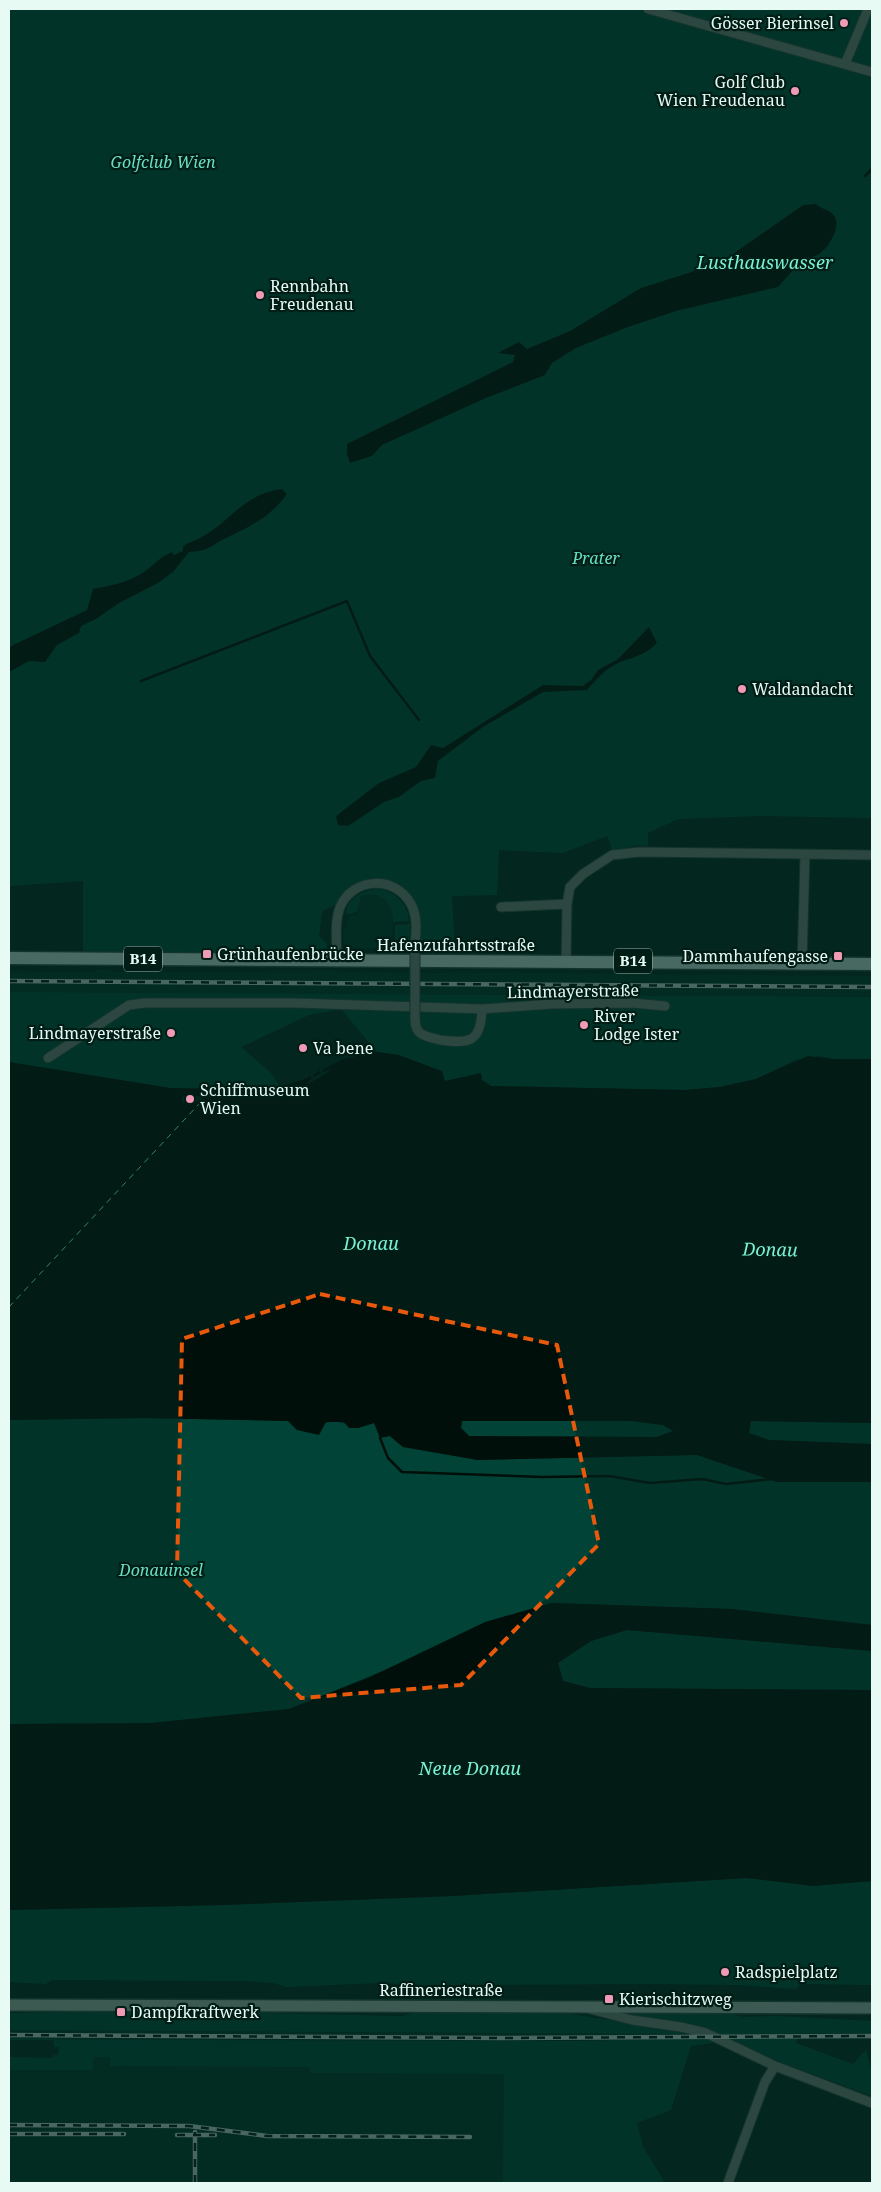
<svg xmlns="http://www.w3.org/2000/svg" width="881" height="2192" viewBox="0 0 881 2192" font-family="'Noto Serif',serif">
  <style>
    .built { fill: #003127 }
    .green { fill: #014437 }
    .water { fill: #000f09; fill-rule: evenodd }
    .pier { fill: #03271f }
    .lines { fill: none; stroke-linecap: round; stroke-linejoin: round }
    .stream { stroke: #000f09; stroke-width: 2.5 }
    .ferry { stroke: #7bf0d2; stroke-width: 1; stroke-dasharray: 6 5; stroke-linecap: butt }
    .street-casing { stroke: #23453d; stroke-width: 11 }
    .secondary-casing { stroke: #23453d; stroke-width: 14 }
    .primary-casing { stroke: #23453d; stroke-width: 15 }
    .street { stroke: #5e6d68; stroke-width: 9 }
    .secondary { stroke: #809891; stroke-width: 11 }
    .primary { stroke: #9bbab1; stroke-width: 12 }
    .rail-casing { stroke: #9db5af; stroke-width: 4.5 }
    .rail { stroke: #001e16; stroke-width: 2.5; stroke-dasharray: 8; stroke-linecap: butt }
    .street-bridge-casing { stroke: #23453d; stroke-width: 11; stroke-linecap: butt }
    .street-bridge { stroke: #5e6d68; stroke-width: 9 }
    .marked { fill: none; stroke: #e8590c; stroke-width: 4; stroke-dasharray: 10 6; stroke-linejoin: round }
    .poi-dot { fill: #f09ab5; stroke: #001e16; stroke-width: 2 }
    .labels { text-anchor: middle; stroke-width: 4.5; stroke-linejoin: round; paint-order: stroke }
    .shield { fill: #001e16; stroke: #a2b8b1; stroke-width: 1 }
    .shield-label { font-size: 15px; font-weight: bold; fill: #e7faf4 }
    .poi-label { font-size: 16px; fill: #e7faf4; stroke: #001e16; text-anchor: start }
    .park-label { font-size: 16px; font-style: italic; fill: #69dfc1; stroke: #001e16 }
    .street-label { font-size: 16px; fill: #e7faf4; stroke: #001e16 }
    .water-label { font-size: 18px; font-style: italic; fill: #7bf0d2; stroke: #001e16 }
  </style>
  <rect width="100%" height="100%" fill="#03271f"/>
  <path class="built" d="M369 894 383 897 391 906 393 918 391 948 346 949 344 946 343 930 346 927 349 916 356 915 361 896Z
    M98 969H108L114 972 328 971 445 973 452 972 872 976V997L9 992V971L92 972Z
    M9 2030 577 2034 872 2033V2039L79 2040 9 2038Z
    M92 2057H111V2066L310 2067 311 2073 505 2074 503 2183H9V2070H92Z"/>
  <path class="green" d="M9 9H872V818L760 816 678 819 648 833V846L637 845 613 851 607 836 563 853 499 850 497 895 452 896 455 953H421C421 939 422 917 416 904 406 881 376 871 354 884 345 890 343 898 336 904 333 907 326 909 322 911L319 936 327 944 326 953 83 952V881L9 886Z
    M380 889C396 893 408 904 409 921L393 922C394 902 380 890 361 896L357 911 351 914 346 913C347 898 366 888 380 889Z
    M410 924V954L395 949V925Z
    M9 992 872 997V1059H833L820 1056 795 1060 756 1079 720 1087 684 1090 491 1086 482 1080 481 1074 445 1081 399 1055 377 1052 341 1009 309 1015 241 1047 271 1073 280 1087 225 1089 170 1088 9 1062Z
    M144 1418 288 1421 297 1430C321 1423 334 1417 358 1428L374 1423 403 1447 478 1460 697 1455 777 1482H872V1625L732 1609 551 1603 289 1709 151 1723 9 1724V1420Z
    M462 1421H631L663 1425 674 1431 657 1437 469 1436 461 1428Z
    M750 1421 872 1423V1444L769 1440 749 1433Z
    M627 1630 872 1651V1690L590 1688 563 1681 558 1662 591 1641Z
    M747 1878 813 1886 872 1881V1985L800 1984 796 1989 740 1985 653 1984 425 1985 378 1983 286 1987 274 1983 246 1981 51 1980 46 1984 9 1982V1910L224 1905 453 1896Z
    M152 2011 402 2016 424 2011 563 2013 702 2034 9 2030V2013Z
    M631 2012 727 2013 744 2017 775 2016 872 2021V2033L715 2034 628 2015Z
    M9 2038 79 2040 573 2041 712 2038 713 2043 691 2046 671 2110 637 2123 643 2147 664 2181 660 2183H503L504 2074 310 2073V2067L110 2066V2057H93V2070H9V2057L52 2058 54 2055H58L59 2047H54V2040H9Z
    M726 2038 797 2039 796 2043 853 2064 866 2050 872 2072V2096L785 2064Z"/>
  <path class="water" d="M816 204C822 210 831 209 835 217 841 230 826 252 815 256 808 259 802 256 796 261L794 269 778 287 676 311 628 327 576 348 552 363 545 375 486 398 382 445 372 456 350 463 347 454V444L513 362 515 355 498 353 519 342 527 349 570 331 641 288 720 263 803 205Z
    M282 489 287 494C269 519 250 526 224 539 209 547 208 551 189 552L173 572 158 583 119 603 96 619 81 626 79 633 57 645 45 662 29 661 9 672V647L87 610 93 589C109 586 125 583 139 575 152 568 156 559 172 552L174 555 183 551V547L186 544C193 541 201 538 207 534 235 516 245 494 282 489Z
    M649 627 657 643C645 656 632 657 616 664 604 670 596 680 587 690L543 692 483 727 438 761 435 778 421 781 399 797 384 802 348 826 338 825 336 816 379 783 416 767 431 745 443 748 543 685 583 686 591 680 598 670 618 659Z
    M377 1052 399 1055 442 1071 445 1081 481 1073 482 1080 491 1086 684 1090 720 1087 756 1079 808 1056 833 1059H872V1423L751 1421 749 1433 769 1440 872 1444V1482H777L697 1455 478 1460 403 1447 390 1436 380 1438 374 1423 358 1428H349L344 1422H326L319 1435 297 1430 288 1421 144 1418 9 1420V1062L170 1088 225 1089 280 1087 302 1080 343 1059ZM462 1421H631L663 1425 673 1431 657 1437 469 1436 461 1428Z
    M551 1603 732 1609 872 1625V1651L627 1630 591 1641 558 1663 563 1681 590 1688 872 1690V1881L813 1886 747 1878 453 1896 224 1905 9 1910V1724L151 1723 289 1709 368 1678 485 1622Z"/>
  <path class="pier" d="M321 1067 324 1072 328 1070 329 1072 308 1084 307 1082 312 1079 308 1073 311 1072 314 1077 321 1073 319 1068Z
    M201 1087 203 1096 205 1097 202 1098 201 1101 205 1102H182V1096H201Z"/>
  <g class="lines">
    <path class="stream" d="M865 176 872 169
      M141 681 347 601 370 656 419 720
      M380 1438 388 1458 402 1472 542 1477 609 1476 650 1483 702 1479 726 1484 772 1479"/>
    <path class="ferry" d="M9 1307 200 1103"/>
    <g class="street-casing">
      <path id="street" d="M648 9 872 72
        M845 64 868 9
        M501 907 567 904
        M337 962C337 945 334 923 340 907 353 877 395 875 411 904 418 917 416 933 415 946
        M566 962 567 904 570 887 583 874 612 855 639 852 872 855
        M802 965 805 855
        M415 1017C415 1022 415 1028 419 1032 424 1037 433 1038 440 1040 470 1044 481 1042 482 1009
        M48 1058 129 1005 145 1003H295L482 1009 552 1004 632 1003 665 1006
        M590 2009 632 2020 681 2027 706 2033 775 2066 872 2103
        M728 2183 765 2082 775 2066"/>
    </g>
    <g class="secondary-casing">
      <path id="secondary" d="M9 2005 872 2008"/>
    </g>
    <g class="primary-casing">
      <path id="primary" d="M9 958 872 964"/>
    </g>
    <use href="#street" class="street"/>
    <use href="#secondary" class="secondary"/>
    <use href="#primary" class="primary"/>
    <g class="rail-casing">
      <path id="rail" d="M9 981 872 987
        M9 2035 499 2038 872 2036
        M9 2125 189 2126 267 2136 470 2137
        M9 2134H124
        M177 2135H215
        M195 2183V2132"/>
    </g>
    <use href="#rail" class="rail"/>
    <g class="street-bridge-casing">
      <path id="street-bridge" d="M415 1017V946"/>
    </g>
    <use href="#street-bridge" class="street-bridge"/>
  </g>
  <path d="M0 0H881V2192H0ZM320 1294 557 1345 599 1544 461 1685 301 1698 177 1572 182 1339Z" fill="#03271f" fill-opacity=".55" fill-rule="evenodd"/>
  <path class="marked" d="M320 1294 557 1345 599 1544 461 1685 301 1698 177 1572 182 1339Z"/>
  <g class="poi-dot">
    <circle cx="844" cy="23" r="5"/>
    <circle cx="795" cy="91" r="5"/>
    <circle cx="260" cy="295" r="5"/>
    <circle cx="742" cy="689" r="5"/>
    <rect x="202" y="949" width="10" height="10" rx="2.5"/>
    <rect x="833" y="951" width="10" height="10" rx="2.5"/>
    <circle cx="584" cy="1025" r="5"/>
    <circle cx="171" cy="1033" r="5"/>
    <circle cx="303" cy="1048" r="5"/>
    <circle cx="190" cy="1099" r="5"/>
    <circle cx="725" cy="1972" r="5"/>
    <rect x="604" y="1994" width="10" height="10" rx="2.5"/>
    <rect x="116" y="2007" width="10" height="10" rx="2.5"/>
  </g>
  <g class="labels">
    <g class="shield">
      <rect x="124" y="946.5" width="38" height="25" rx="4"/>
      <rect x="614" y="948.5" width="38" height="25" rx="4"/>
    </g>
    <g class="shield-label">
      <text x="143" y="964">B14</text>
      <text x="633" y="966">B14</text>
    </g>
    <g class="poi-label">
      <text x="834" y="29" text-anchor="end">Gösser Bierinsel</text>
      <text x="785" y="88" text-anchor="end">Golf Club<tspan x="785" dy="18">Wien Freudenau</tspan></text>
      <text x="270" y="292">Rennbahn<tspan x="270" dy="18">Freudenau</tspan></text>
      <text x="752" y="695">Waldandacht</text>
      <text x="217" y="960">Grünhaufenbrücke</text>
      <text x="828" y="962" text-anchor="end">Dammhaufengasse</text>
      <text x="594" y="1022">River<tspan x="594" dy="18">Lodge Ister</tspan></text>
      <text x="161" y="1039" text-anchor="end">Lindmayerstraße</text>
      <text x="313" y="1054">Va bene</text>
      <text x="200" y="1096">Schiffmuseum<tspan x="200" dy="18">Wien</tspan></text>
      <text x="735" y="1978">Radspielplatz</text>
      <text x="619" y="2005">Kierischitzweg</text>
      <text x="131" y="2018">Dampfkraftwerk</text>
    </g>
    <g class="park-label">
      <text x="163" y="168">Golfclub Wien</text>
      <text x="596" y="564">Prater</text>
      <text x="161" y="1576">Donauinsel</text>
    </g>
    <g class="street-label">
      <text x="456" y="951">Hafenzufahrtsstraße</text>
      <text transform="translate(573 991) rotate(-1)" y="6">Lindmayerstraße</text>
      <text x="441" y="1996">Raffineriestraße</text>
    </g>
    <g class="water-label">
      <text x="765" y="269">Lusthauswasser</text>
      <text x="371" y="1250">Donau</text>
      <text transform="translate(770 1250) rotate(1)" y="6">Donau</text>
      <text x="470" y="1775">Neue Donau</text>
    </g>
  </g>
  <rect width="881" height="2192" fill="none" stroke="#e7faf4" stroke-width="20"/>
</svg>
